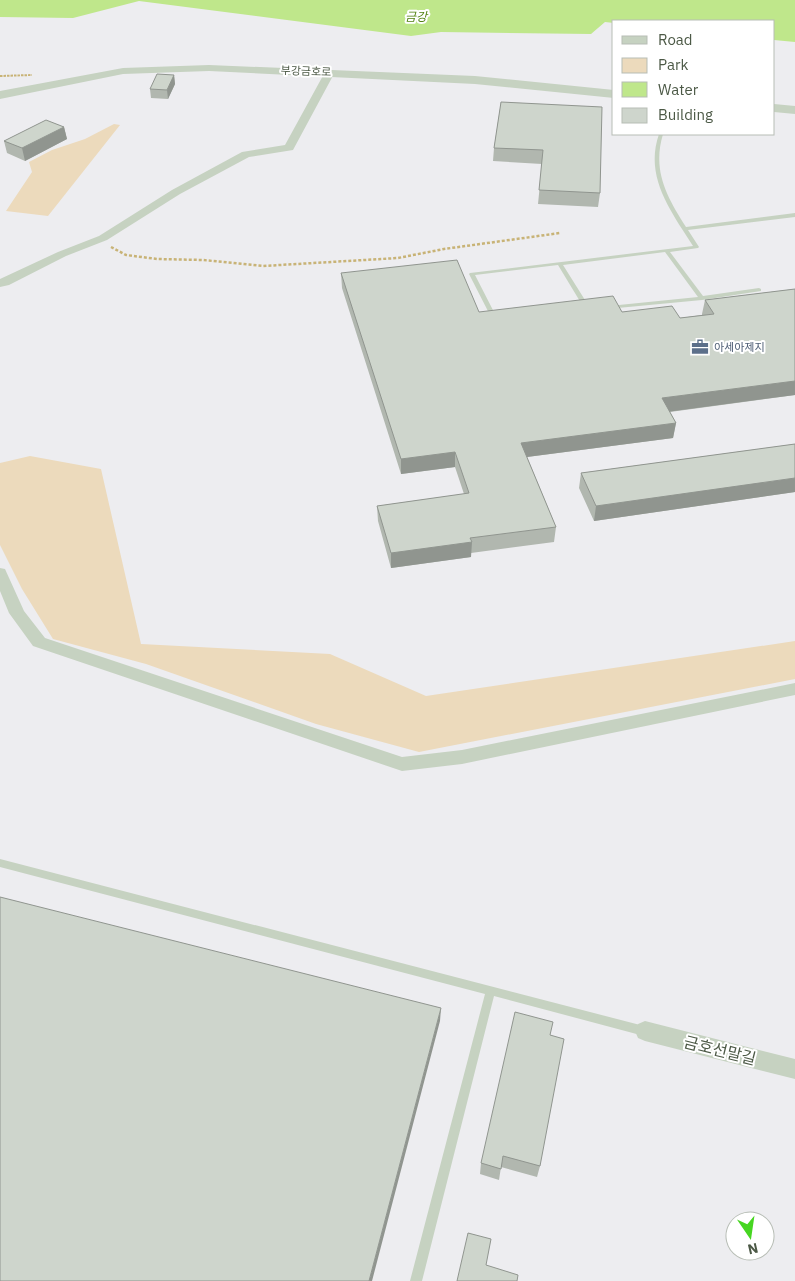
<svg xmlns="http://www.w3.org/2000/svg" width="795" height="1281" viewBox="0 0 795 1281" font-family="'IBM Plex Sans','Noto Sans KR',sans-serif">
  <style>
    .green { fill: #ecdabc }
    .water { fill: #bfe78b }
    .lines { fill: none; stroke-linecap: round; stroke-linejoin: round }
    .path-far1 { stroke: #c8b376; stroke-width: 2; stroke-dasharray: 2.5 1; stroke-linecap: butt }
    .path { stroke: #c8b376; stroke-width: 2.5; stroke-dasharray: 3 2; stroke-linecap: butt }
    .service { fill: #c6d2c1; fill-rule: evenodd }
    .minor { fill: #c6d2c1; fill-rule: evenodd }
    .tertiary { fill: #c6d2c1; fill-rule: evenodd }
    .wall { fill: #b1b7af }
    .shaded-wall { fill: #90958f }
    .building { fill: #ced5cc; stroke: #90958f }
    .labels { text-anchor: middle; stroke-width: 4; stroke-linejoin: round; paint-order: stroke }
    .far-street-label { font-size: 11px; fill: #4c5946; stroke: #fff }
    .far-service-label { font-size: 11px; fill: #4e5e75; stroke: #fff; text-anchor: start }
    .far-water-label { font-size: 12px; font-style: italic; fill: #528312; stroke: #fff }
    .near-street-label { font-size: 16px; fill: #4c5946; stroke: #fff }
  </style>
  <rect width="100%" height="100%" fill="#ededf0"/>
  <path class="green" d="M114 124 120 125 48 216 6 211 32 172 29 162 52 150 85 139Z
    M30 456 101 469 141 644 330 654 426 696 795 641V679L419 752 316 724 146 664 53 639 22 589 0 545V463Z"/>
  <path class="water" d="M0 0H795V42L774 40V21H614V23L605 22 591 34 441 32 411 36 139 1 73 18 0 17Z"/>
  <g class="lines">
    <path class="path-far1" d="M0 76 32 75"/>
    <path class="path" d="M111 247 126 255 157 259 203 260 263 266 398 258 444 249 560 233"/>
    <path class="service" d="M659 134H663C652 171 667 197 686 227L795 213V217L688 230 699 247 698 248 670 252 703 296 759 288 761 289V291L702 300 607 309 606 308 609 306 698 297 665 252 563 265 590 308 587 310 584 308 558 265 475 275 497 318 496 319H492L469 274 470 273 693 246C671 211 644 177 659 134Z
      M0 859 644 1026 647 1028 649 1031 647 1034 644 1036 494 996 422 1281H410L485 994 0 867Z"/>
    <path class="minor" d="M330 69 335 72 293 150 249 157 180 194 107 240 66 256 9 285 0 287V279L58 252 99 236 172 190 242 152 285 145 325 72Z
      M0 568 5 569 24 611 45 638 402 757 462 750 795 683V695L462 764 402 771 33 646 9 613 0 591Z
      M645 1021 795 1059V1079L645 1041 638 1038 635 1031 638 1024Z"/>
    <path class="tertiary" d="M209 65 475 76 614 90V98L475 84 209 71 123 74 0 99V91L123 68Z
      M774 104 795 106V114L774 112Z"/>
  </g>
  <path class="wall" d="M174 75 175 84 168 99 151 98 150 89Z
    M501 102 600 193 598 207 538 204 542 164 493 161 494 148Z
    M64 127 67 139 25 161 7 153 4 141Z
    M341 273 479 312H622L680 318 702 315V314L705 300 795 289V395L670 412 676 423 673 438 527 457 556 527 554 542 471 553V557L391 568 378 521 377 506 464 494 455 467 401 474 342 288Z
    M795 444V492L594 521 579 488 581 473Z
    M550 1035 540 1166 537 1177 501 1167 499 1180 480 1174 481 1163Z"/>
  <path class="shaded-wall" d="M174 75 175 84 168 99 167 90Z
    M64 127 67 139 25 161 22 148Z
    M795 381V395L659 413 662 398Z
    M676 423 673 438 519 458 521 443Z
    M455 452V467L401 474V459Z
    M795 478V492L594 521 596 506Z
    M472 542 471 557 391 568V553Z
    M441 1008 440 1021 372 1281H369Z"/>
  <path class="building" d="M157 74 174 75 167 90 150 89Z
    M501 102 602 107 600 193 539 190 543 150 494 148Z
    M46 120 64 127 22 148 4 141Z
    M457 260 479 312 613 296 622 312 672 306 680 318 714 314 705 300 795 289V381L662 398 676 423 521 443 556 527 470 538 472 542 391 553 377 506 469 493 455 452 401 459 341 273Z
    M795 444V478L596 506 581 473Z
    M0 897 441 1008 369 1281H0Z
    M515 1012 553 1022 550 1035 564 1039 540 1166 503 1156 501 1169 481 1163Z
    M468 1233 491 1239 486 1265 518 1275 517 1281H457Z"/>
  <defs>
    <g id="office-bare" transform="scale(1.35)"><path d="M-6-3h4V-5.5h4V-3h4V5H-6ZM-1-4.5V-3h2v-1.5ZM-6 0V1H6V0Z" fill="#5c6f8a" stroke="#fff" stroke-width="2.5" paint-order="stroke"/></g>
  </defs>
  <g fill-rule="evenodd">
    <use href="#office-bare" x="700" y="347"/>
  </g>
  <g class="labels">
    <g class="far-street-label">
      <text transform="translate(306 71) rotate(2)" y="4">부강금호로</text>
    </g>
    <g class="far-service-label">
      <text x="714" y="351">아세아제지</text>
    </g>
    <g class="far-water-label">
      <text x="416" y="21">금강</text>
    </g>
    <g class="near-street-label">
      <text transform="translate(720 1050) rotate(14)" y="6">금호선말길</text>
    </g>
  </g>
  <rect x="612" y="20" width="162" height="115" fill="#ffffff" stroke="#b7bdb5"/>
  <rect x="622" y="36" width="25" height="8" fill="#c6d2c1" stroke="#b7bdb5"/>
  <text x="658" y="45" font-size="15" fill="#4c5946">Road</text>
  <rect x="622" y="58" width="25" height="15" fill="#ecdabc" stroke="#b7bdb5"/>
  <text x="658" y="70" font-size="15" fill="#4c5946">Park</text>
  <rect x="622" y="82" width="25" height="15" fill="#bfe78b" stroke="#b7bdb5"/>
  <text x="658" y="95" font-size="15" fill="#4c5946">Water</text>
  <rect x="622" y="108" width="25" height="15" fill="#ced5cc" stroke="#b7bdb5"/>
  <text x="658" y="120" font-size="15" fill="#4c5946">Building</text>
  <g transform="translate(750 1236) rotate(167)"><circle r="24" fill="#ffffff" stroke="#b7bdb5"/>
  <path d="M0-4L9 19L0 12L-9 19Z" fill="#46d621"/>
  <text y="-8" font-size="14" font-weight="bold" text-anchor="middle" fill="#4c5946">N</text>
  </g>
</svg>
